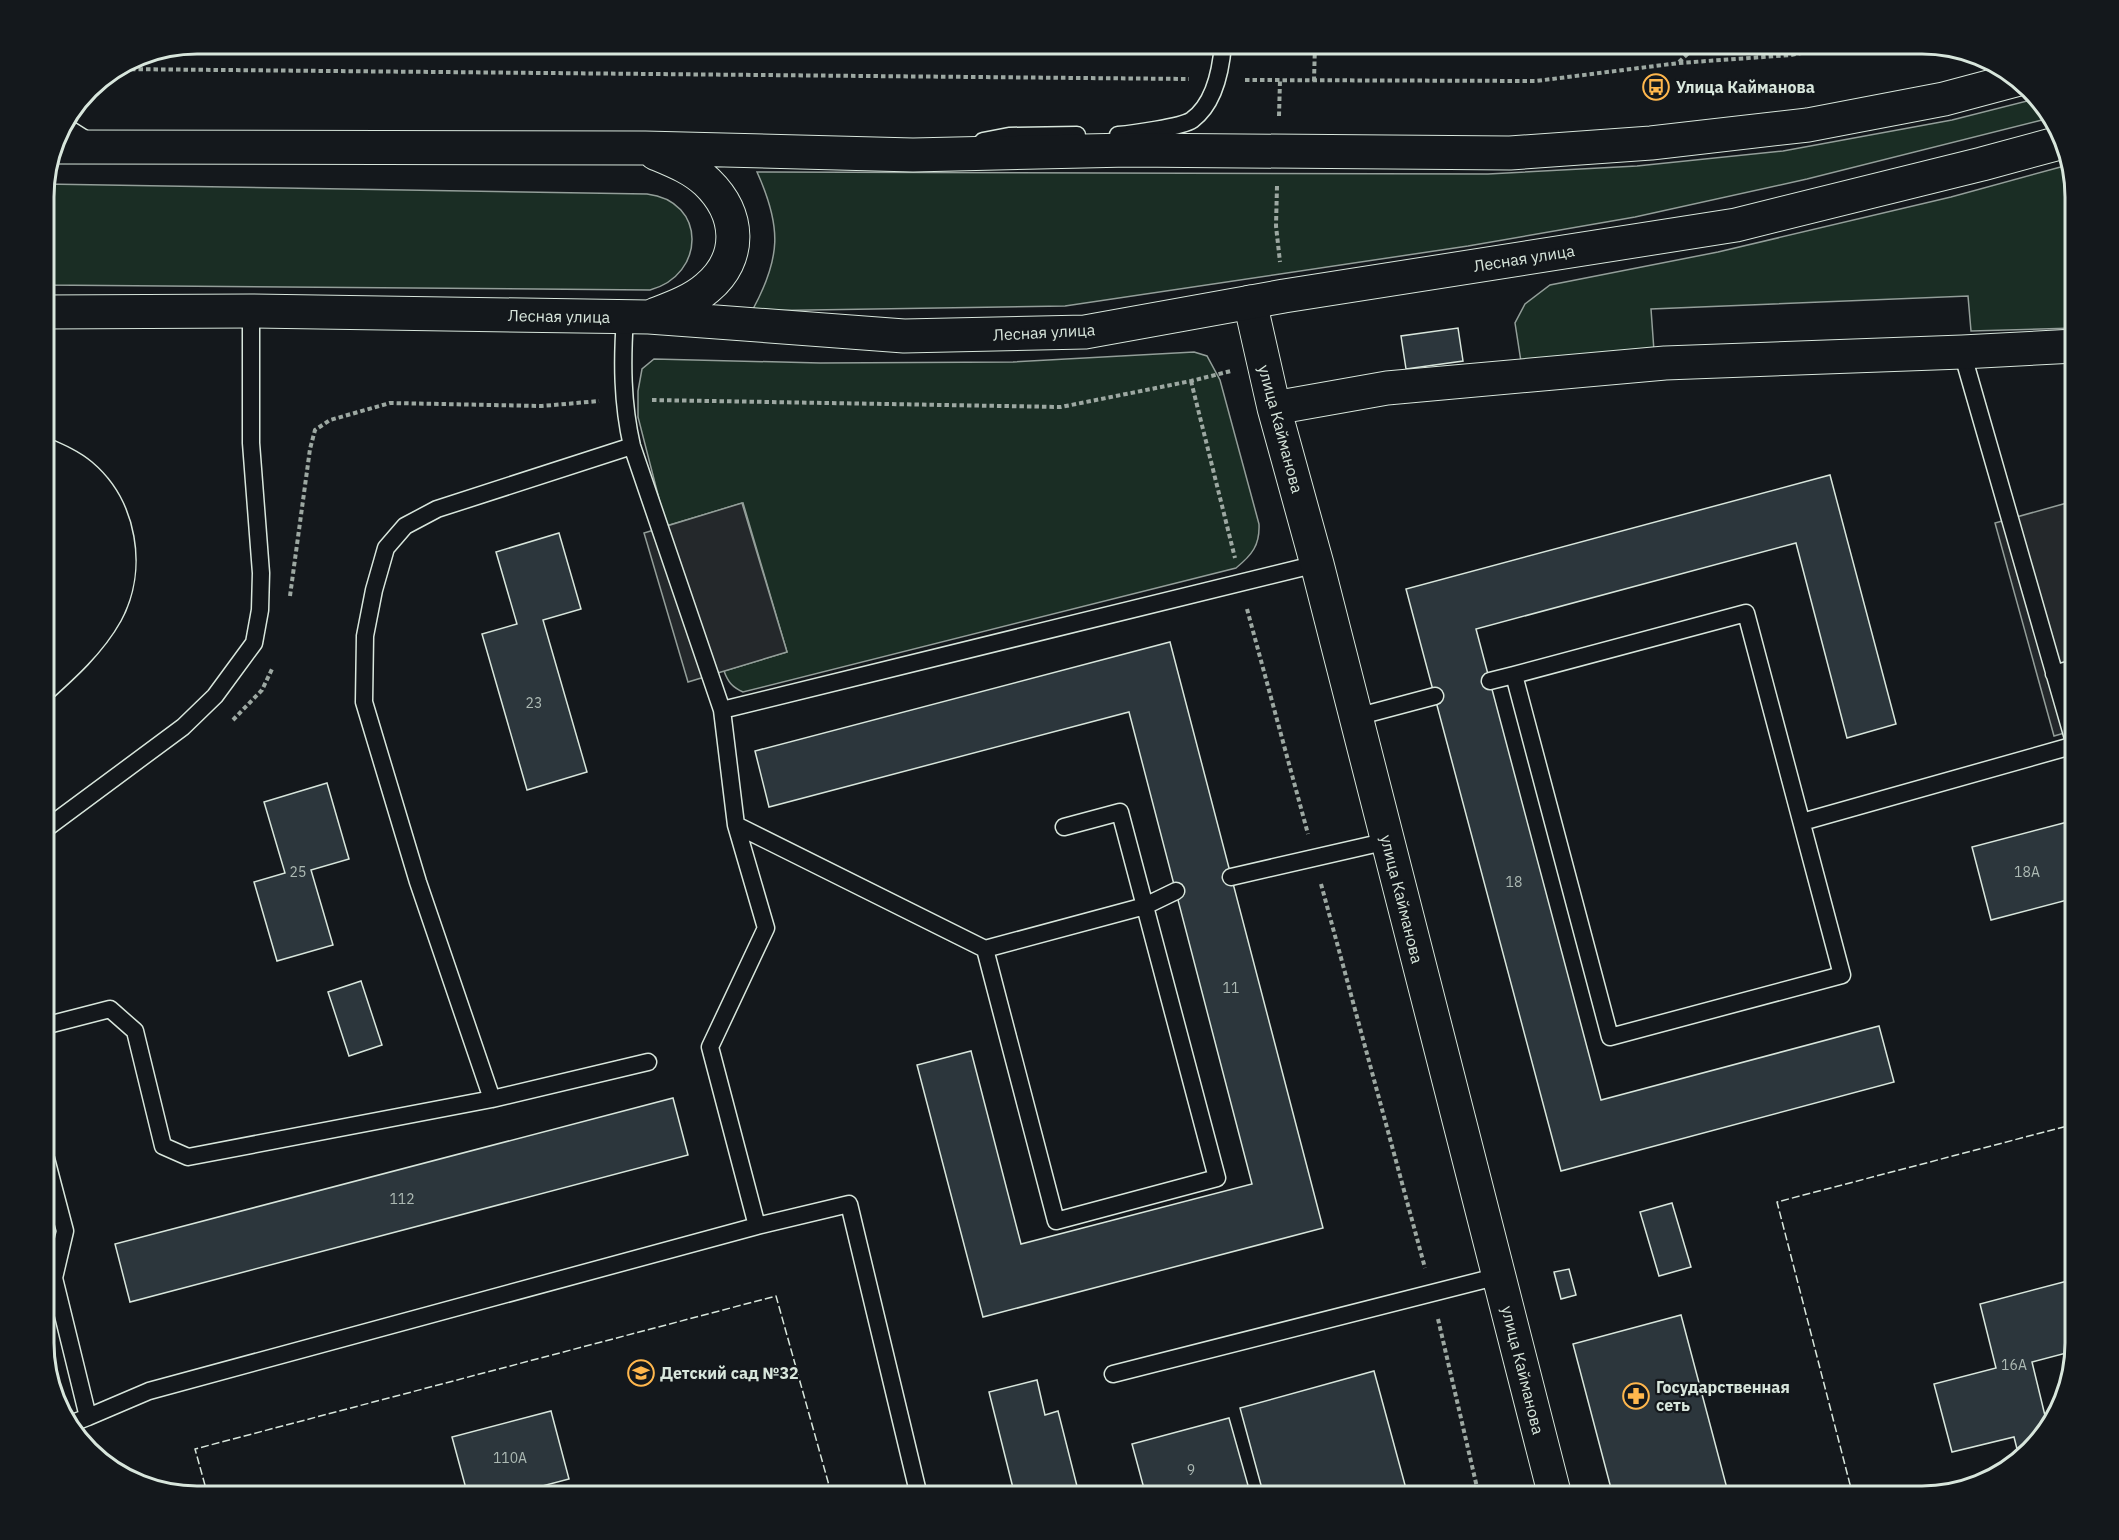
<svg xmlns="http://www.w3.org/2000/svg" width="2119" height="1540" viewBox="0 0 2119 1540" font-family="'IBM Plex Sans',sans-serif">
  <style>
    .green { fill: #1a2d24; stroke: #939e99; stroke-width: 1.5 }
    .parking { fill: #24282b; stroke: #939e99; stroke-width: 1.5 }
    .building { fill: #2c363c; stroke: #d8e6dc; stroke-width: 1.5 }
    .lines { fill: none; stroke-linecap: round; stroke-linejoin: round }
    .service-casing { stroke: #d8e6dc; stroke-width: 19 }
    .minor-casing { stroke: #d8e6dc; stroke-width: 35 }
    .secondary-casing { stroke: #d8e6dc; stroke-width: 35 }
    .path { stroke: #9da8a2; stroke-width: 4; stroke-dasharray: 4.5 3; stroke-linecap: butt }
    .service { stroke: #14181c; stroke-width: 16 }
    .minor { stroke: #14181c; stroke-width: 33 }
    .secondary { stroke: #14181c; stroke-width: 33 }
    .tram { stroke: #d8e6dc; stroke-width: 1.5 }
    .fence { stroke: #d8e6dc; stroke-width: 1.5; stroke-dasharray: 8 3; stroke-linecap: butt }
    .labels { text-anchor: middle; stroke-width: 4.5; stroke-linejoin: round; paint-order: stroke }
    .number-label { font-size: 14px; fill: #adbab4 }
    .poi-label { font-size: 16px; font-weight: bold; fill: #d8e6dc; stroke: #14181c; text-anchor: start }
    .street-label { font-size: 16px; fill: #d8e6dc; stroke: #14181c }
    .rim { fill: none; stroke: #d8e6dc; stroke-width: 3 }
  </style>
  <rect width="100%" height="100%" fill="#14181c"/>
  <path class="green" d="M2035 99 2050 118 1807 179 1635 217 1468 246 1065 306 752 311C781 258 782 227 757 172L1488 174 1637 166 1783 151 1952 120Z
    M2068 165 2075 197V328L1971 331 1968 296 1651 309 1654 351 1522 368 1515 323 1525 304 1550 285 1718 252 1951 197Z
    M45 184 647 194C707 201 706 275 650 290L44 285Z
    M1194 352 1207 356 1220 380 1259 524C1260 545 1252 555 1236 568L743 692C732 687 728 682 724 671L787 652 743 503 666 526 638 417V391L642 369 654 359 820 363 1013 362Z"/>
  <path class="parking" d="M2074 501 2075 506V730L2054 736 1995 523Z
    M742 503 787 652 688 682 644 533Z"/>
  <path class="building" d="M1458 328 1463 361 1406 369 1401 336Z
    M1830 475 1896 724 1847 738 1796 543 1476 629 1601 1100 1879 1026 1894 1082 1561 1171 1406 589Z
    M559 533 581 609 543 620 587 772 527 790 482 634 517 624 496 552Z
    M1170 642 1323 1228 983 1317 917 1065 971 1051 1021 1244 1252 1184 1129 712 769 807 755 751Z
    M327 783 349 859 311 870 333 945 277 961 254 882 285 873 264 802Z
    M2075 820V898L1991 920 1972 847Z
    M361 981 382 1045 349 1056 328 992Z
    M673 1098 688 1155 130 1302 115 1244Z
    M1672 1203 1691 1267 1659 1276 1640 1212Z
    M1569 1269 1576 1295 1561 1299 1554 1272Z
    M2075 1279 2074 1351 2032 1362 2048 1428 2044 1436 2019 1457 2014 1437 1952 1452 1934 1384 1996 1368 1980 1304Z
    M1681 1315 1729 1496H1613L1573 1344Z
    M1374 1371 1408 1496H1264L1240 1408Z
    M1037 1380 1045 1415 1058 1411 1079 1494 1104 1487 1107 1496H1015L989 1392Z
    M551 1411 569 1479 504 1496H468L452 1437Z
    M1229 1418 1251 1496H1146L1132 1444Z"/>
  <g class="lines">
    <g class="service-casing">
      <path id="service" d="M63 125 90 142
        M1118 135C1131 134 1182 127 1192 120 1215 103 1221 70 1223 44
        M983 141 1009 136 1077 135
        M2054 674 2075 668
        M1490 681 1514 675 1746 613 1842 975 1610 1037 1514 675
        M722 710 1317 564
        M1356 717 1435 696
        M1802 822 2075 745 1962 352
        M736 825 985 949 1145 906 1176 891
        M44 830 183 727 215 696 254 643 260 610 261 573 251 443V311
        M1231 877 1388 841
        M985 949 1056 1221 1217 1178 1120 812 1064 827
        M44 1026 110 1009 135 1031 163 1146 188 1157 492 1099 648 1062
        M492 1099 418 882 364 702 365 636 374 590 386 548 405 526 437 509 632 446
        M44 1151 65 1231 54 1278 88 1417 149 1391 757 1226 710 1047 766 928 736 825 722 710 632 446C622 403 622 361 625 317
        M757 1226 849 1204 919 1496
        M1113 1374 1499 1276
        M70 1424 88 1417"/>
    </g>
    <g class="minor-casing">
      <path id="minor" d="M1250 302 1274 408 1317 564 1555 1496
        M1274 408 1387 388 1665 363 1962 352 2075 346"/>
    </g>
    <g class="secondary-casing">
      <path id="secondary" d="M55 147 645 148 913 155 1129 150 1510 153 1651 143 1808 125 1944 99 2019 79
        M44 312 251 311 649 317 904 336 1085 332 1284 296 1736 225 1982 164 2063 142
        M654 315C672 308 692 301 707 288 743 258 740 214 707 182 692 168 674 161 655 153"/>
    </g>
    <path class="path" d="M1679 62 1698 44
      M116 69 1189 79
      M1245 80 1536 81 1679 63 1791 55 1849 44
      M1314 81 1315 44
      M1279 116 1280 80
      M1277 186 1276 226 1280 262
      M1191 381 1235 558
      M652 400 1061 407 1191 381 1231 371
      M290 596 310 449 315 430 330 420 390 403 542 406 599 401
      M1247 609 1308 834
      M233 720 262 690 273 667
      M44 863 53 857
      M1321 884 1425 1268
      M1438 1319 1479 1496"/>
    <use href="#service" class="service"/>
    <use href="#minor" class="minor"/>
    <use href="#secondary" class="secondary"/>
    <path class="tram" d="M44 706C72 681 102 655 121 621 149 569 137 500 92 462 78 450 60 443 44 436"/>
    <path class="fence" d="M208 1496 195 1449 776 1296 832 1496
      M1853 1496 1777 1202 2075 1124"/>
  </g>
  <defs>
    <g id="bus-ring" transform="scale(1.35)"><circle r="9.5" fill="#14181c" stroke="#ffb74d" stroke-width="1.5"/><path d="M-5-6H5V4H4V6H2V4H-2V6H-4V4H-5ZM-3.5-4V0h7V-4ZM-3.5 1.2v1.5H-2V1.2ZM2 1.2v1.5H3.5V1.2Z" fill="#ffb74d"/></g>
    <g id="school-ring" transform="scale(1.35)"><circle r="9.5" fill="#14181c" stroke="#ffb74d" stroke-width="1.5"/><path d="M0-5L7-2L0 1L-7-2ZM-4 1L0 2.5L4 1V4Q0 6-4 4Z" fill="#ffb74d"/></g>
    <g id="pharmacy-ring" transform="scale(1.35)"><circle r="9.5" fill="#14181c" stroke="#ffb74d" stroke-width="1.5"/><path d="M-2-6h4v4h4v4h-4v4h-4v-4h-4v-4h4Z" fill="#ffb74d"/></g>
  </defs>
  <g fill-rule="evenodd">
    <use href="#bus-ring" x="1656" y="87"/>
    <use href="#school-ring" x="641" y="1373"/>
    <use href="#pharmacy-ring" x="1636" y="1396"/>
  </g>
  <g class="labels">
    <g class="number-label">
      <text x="534" y="708">23</text>
      <text x="298" y="877">25</text>
      <text x="2027" y="877">18А</text>
      <text x="1514" y="887">18</text>
      <text x="1231" y="993">11</text>
      <text x="402" y="1204">112</text>
      <text x="2014" y="1370">16А</text>
      <text x="510" y="1463">110А</text>
      <text x="1191" y="1475">9</text>
    </g>
    <g class="poi-label">
      <text x="1676" y="93">Улица Кайманова</text>
      <text x="660" y="1379">Детский сад №32</text>
      <text x="1656" y="1393">Государственная<tspan x="1656" dy="18">сеть</tspan></text>
    </g>
    <g class="street-label">
      <text transform="translate(1524 258) rotate(-9)" y="6">Лесная улица</text>
      <text transform="translate(559 316) rotate(1)" y="6">Лесная улица</text>
      <text transform="translate(1044 332) rotate(-3)" y="6">Лесная улица</text>
      <text transform="translate(1281 429) rotate(75)" y="6">улица Кайманова</text>
      <text transform="translate(1402 899) rotate(76)" y="6">улица Кайманова</text>
      <text transform="translate(1523 1370) rotate(76)" y="6">улица Кайманова</text>
    </g>
  </g>
  <path d="M0 0H2119V1540H0ZM197 54H1922A143 143 0 0 1 2065 197V1343A143 143 0 0 1 1922 1486H197A143 143 0 0 1 54 1343V197A143 143 0 0 1 197 54Z" fill="#14181c" fill-rule="evenodd"/>
  <path class="rim" d="M197 54H1922A143 143 0 0 1 2065 197V1343A143 143 0 0 1 1922 1486H197A143 143 0 0 1 54 1343V197A143 143 0 0 1 197 54Z"/>
</svg>
